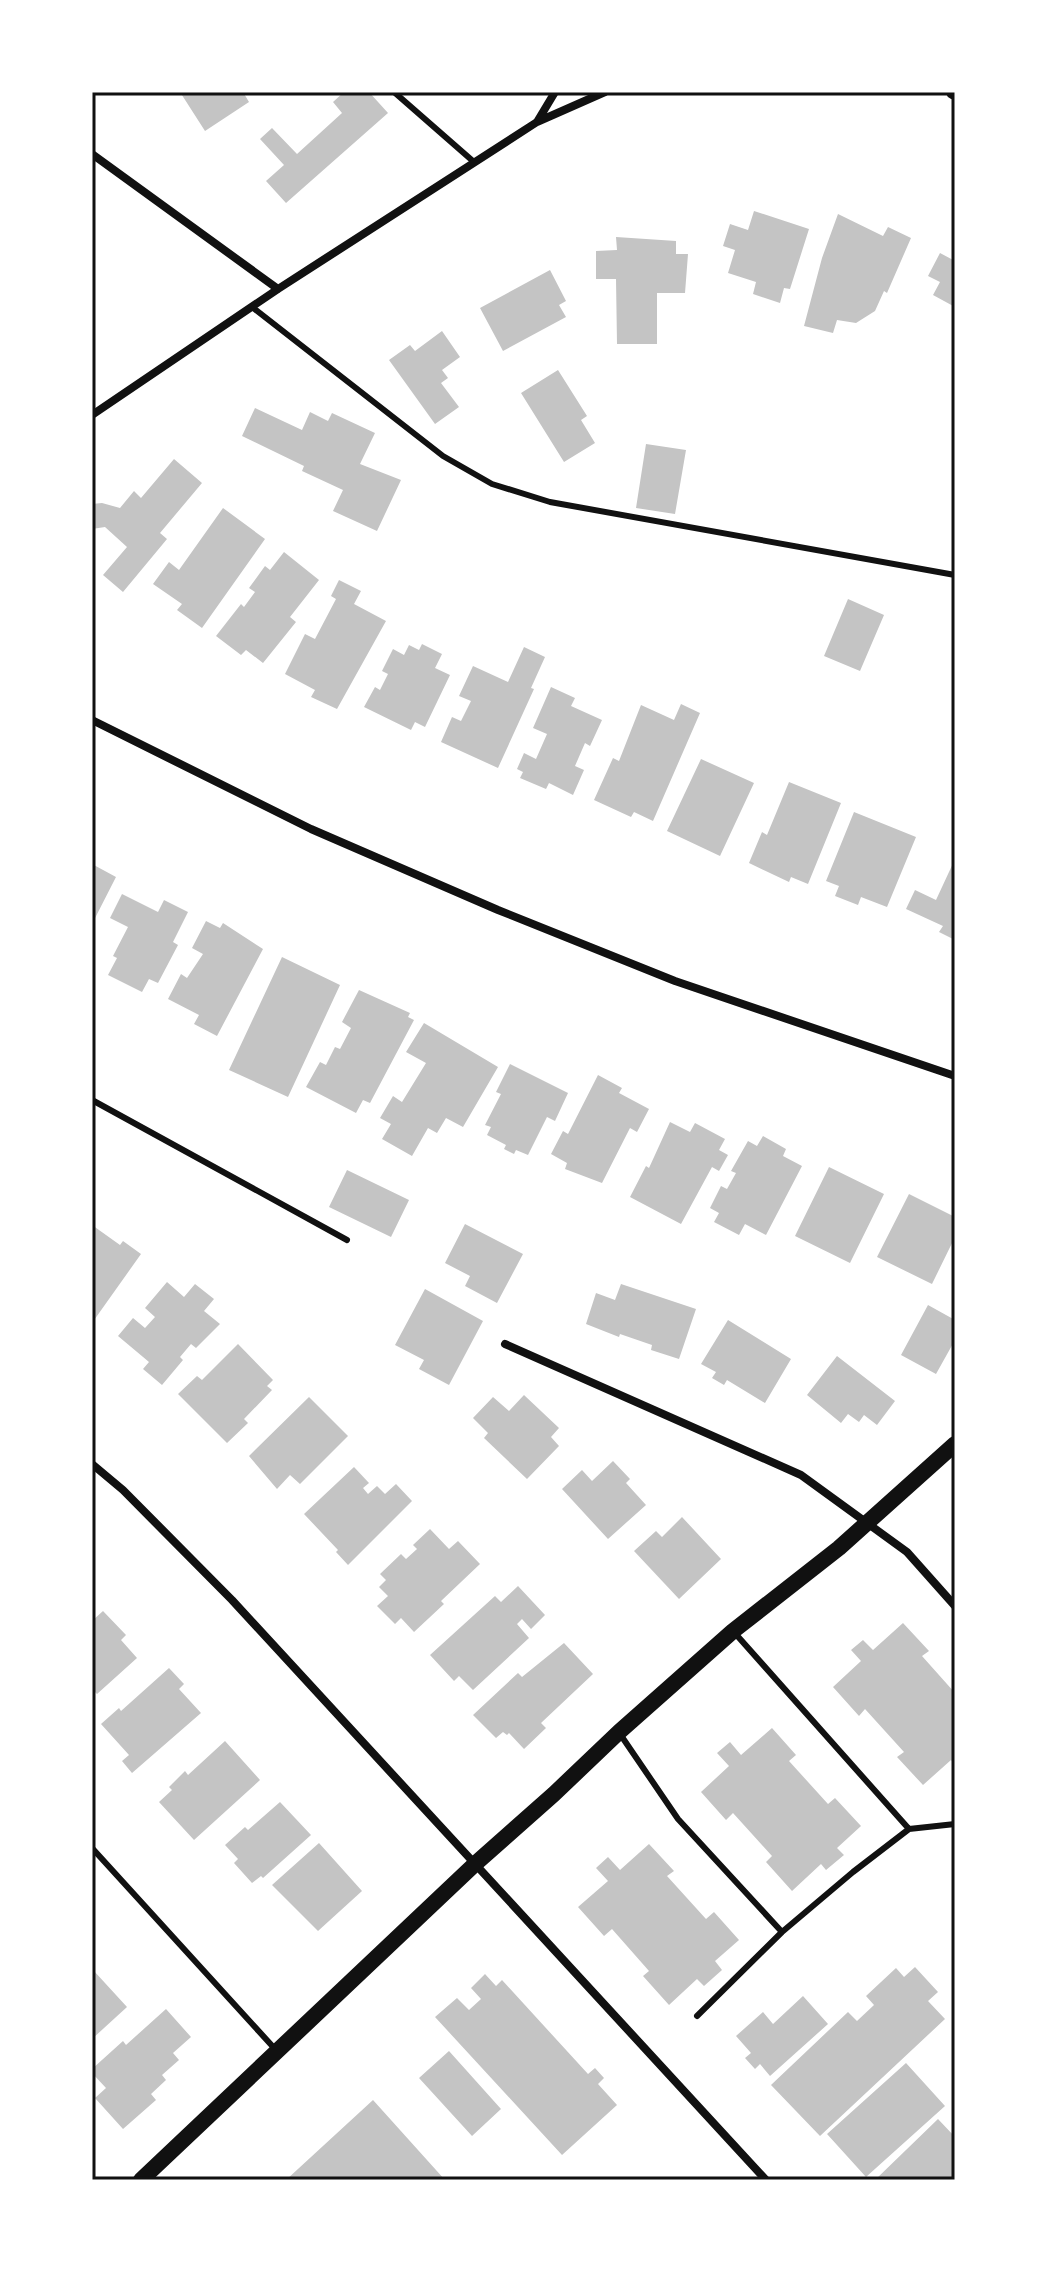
<svg xmlns="http://www.w3.org/2000/svg" width="1047" height="2272" viewBox="0 0 1047 2272" font-family="'Roboto Condensed',sans-serif">
  <style>
    .building { fill: #c4c4c4 }
    .lines { fill: none; stroke-linecap: round; stroke-linejoin: round }
    .service { stroke: #111; stroke-width: 6 }
    .minor { stroke: #111; stroke-width: 8 }
    .tertiary { stroke: #111; stroke-width: 14 }
    .secondary { stroke: #111; stroke-width: 16 }
    .neatline { fill: none; stroke: #111; stroke-width: 3 }
  </style>
  <rect width="100%" height="100%" fill="#fff"/>
  <path class="building" d="M180 92H243L249 102 205 131Z
    M344 92H369L388 113 286 203 266 181 284 165 260 139 272 128 297 154 342 113 333 102Z
    M754 211 809 229 790 289 784 288 780 303 753 294 756 282 728 273 735 250 723 246 730 224 748 230Z
    M838 214 883 236 888 227 911 238 887 293 884 291 875 311 856 323 837 320 833 333 804 326 822 258Z
    M616 237 676 241V254H688L685 293H657V344H617L616 279H596V251L617 250Z
    M940 253 955 261V307L933 295 940 282 928 276Z
    M550 270 566 301 559 305 566 317 503 351 480 308Z
    M442 331 460 357 442 370 448 378 441 383 459 407 435 424 389 360 410 345 415 351Z
    M558 370 587 416 581 420 595 443 564 462 521 393Z
    M255 408 302 430 310 412 328 421 332 413 375 433 360 464 401 480 377 531 333 511 343 490 302 471 304 466 242 436Z
    M646 444 686 450 675 514 636 508Z
    M174 459 202 483 160 533 167 539 123 592 103 575 127 547 105 527 92 529V504L102 503 120 508 134 491 141 498Z
    M223 508 265 539 202 628 177 610 182 604 153 584 169 562 179 570Z
    M284 552 319 580 290 617 296 622 263 663 246 650 241 655 216 636 241 604 244 607 255 592 249 588 265 566 270 570Z
    M339 580 361 591 354 604 386 621 337 709 311 697 315 690 285 674 305 634 315 639 336 599 331 596Z
    M848 599 884 615 860 671 824 656Z
    M422 644 442 654 435 668 450 675 425 727 415 722 411 730 364 707 375 687 380 690 388 674 382 671 393 649 404 655 409 645 419 650Z
    M524 647 545 657 531 688 534 689 498 768 441 742 452 717 461 721 471 701 459 696 473 666 508 682Z
    M551 687 575 698 571 706 602 720 590 746 585 743 575 766 584 770 573 795 549 783 546 789 520 778 523 772 517 769 524 753 536 759 547 734 533 728Z
    M681 704 700 713 653 821 634 812 631 817 594 800 613 758 619 761 641 705 674 720Z
    M701 759 754 783 720 856 667 831Z
    M789 782 841 803 808 884 791 877 789 882 749 863 762 832 767 835Z
    M854 812 916 837 887 907 861 897 858 905 835 896 839 886 826 881Z
    M955 859V940L939 932 943 926 906 909 915 890 936 900Z
    M92 864 116 877 92 924Z
    M122 894 158 912 164 900 188 912 173 942 178 945 158 983 149 979 142 992 108 975 117 958 113 956 128 927 110 918Z
    M206 921 220 928 223 923 263 949 217 1036 194 1024 199 1015 168 999 181 974 187 978 203 954 192 948Z
    M282 957 340 985 288 1097 229 1070Z
    M359 990 410 1013 408 1017 414 1020 370 1103 363 1100 356 1113 306 1087 320 1062 326 1065 335 1047 340 1049 351 1028 342 1022Z
    M424 1023 498 1067 463 1127 446 1118 437 1133 428 1128 412 1156 382 1139 391 1124 380 1118 393 1096 402 1102 426 1063 406 1052Z
    M510 1064 568 1093 555 1121 547 1117 528 1155 516 1150 514 1154 504 1149 506 1145 487 1135 491 1127 485 1125 501 1094 496 1092Z
    M598 1075 622 1088 619 1093 649 1109 637 1132 630 1128 602 1183 565 1169 567 1163 551 1154 563 1131 568 1134Z
    M670 1122 690 1132 695 1123 725 1139 719 1150 728 1155 719 1171 712 1167 681 1224 630 1197 646 1166 649 1168Z
    M763 1136 786 1149 783 1156 802 1166 766 1235 745 1224 739 1235 714 1222 719 1213 710 1208 721 1186 727 1189 736 1173 731 1171 748 1141 757 1146Z
    M829 1167 884 1194 850 1263 795 1236Z
    M347 1170 409 1200 391 1237 329 1207Z
    M909 1194 955 1217V1237L932 1284 877 1257Z
    M465 1224 523 1254 497 1303 465 1286 470 1276 445 1263Z
    M92 1225 120 1245 123 1241 141 1254 92 1323Z
    M167 1282 184 1297 195 1284 214 1299 204 1311 220 1324 196 1348 191 1344 180 1357 183 1360 162 1385 143 1369 149 1362 118 1336 133 1318 145 1328 155 1317 145 1308Z
    M621 1284 696 1309 679 1359 651 1350 652 1345 620 1334 619 1337 586 1324 596 1293 615 1300Z
    M425 1289 483 1321 449 1385 419 1369 424 1360 395 1345Z
    M928 1305 955 1320V1340L936 1374 901 1355Z
    M728 1320 791 1359 765 1403 727 1380 724 1385 712 1378 716 1372 701 1364Z
    M238 1344 273 1380 267 1386 272 1390 244 1419 248 1423 227 1443 178 1394 197 1376 202 1380Z
    M837 1356 895 1401 877 1425 864 1415 859 1422 848 1414 841 1423 807 1395Z
    M524 1395 559 1428 551 1437 559 1446 527 1479 484 1438 488 1433 473 1418 493 1397 509 1411Z
    M309 1397 348 1436 300 1484 290 1475 277 1489 249 1456Z
    M613 1461 630 1479 626 1483 646 1505 608 1539 562 1489 582 1470 592 1481Z
    M354 1467 369 1483 363 1488 368 1494 377 1486 385 1494 396 1484 412 1501 348 1565 336 1552 338 1550 304 1514Z
    M682 1517 721 1559 679 1599 634 1551 656 1531 662 1537Z
    M430 1529 449 1549 458 1541 480 1564 441 1601 444 1604 414 1632 401 1618 395 1624 377 1606 388 1596 379 1587 386 1580 380 1574 401 1554 406 1559 417 1549 413 1545Z
    M518 1586 545 1615 531 1629 522 1619 517 1624 529 1638 473 1690 459 1676 454 1681 430 1655 495 1596 501 1602Z
    M103 1611 126 1635 121 1640 137 1658 97 1694 92 1689V1621Z
    M903 1623 929 1651 922 1656 955 1693V1765L951 1760 923 1785 897 1757 904 1752 865 1709 859 1716 833 1687 861 1661 851 1650 863 1640 873 1650Z
    M564 1643 593 1674 541 1723 546 1728 524 1749 509 1733 507 1735 503 1732 496 1738 473 1715 518 1673 522 1677Z
    M169 1668 184 1684 179 1689 201 1713 132 1773 122 1761 129 1755 101 1724 119 1708 121 1711Z
    M772 1728 796 1755 789 1761 828 1804 835 1798 861 1826 837 1848 844 1855 826 1870 821 1864 792 1891 766 1862 772 1856 733 1813 726 1820 701 1792 729 1766 717 1753 730 1742 741 1755Z
    M225 1741 260 1780 194 1840 159 1802 172 1790 169 1787 185 1771 188 1775Z
    M280 1802 311 1835 263 1878 261 1876 252 1883 234 1863 238 1859 225 1845 245 1827 248 1830Z
    M319 1843 362 1891 318 1931 272 1885Z
    M649 1844 674 1871 667 1876 706 1919 714 1912 739 1940 715 1961 722 1970 704 1986 697 1979 669 2005 643 1976 649 1971 612 1929 604 1936 578 1907 608 1881 596 1868 608 1857 620 1870Z
    M915 1967 938 1992 928 2001 945 2019 820 2136 771 2085 848 2012 857 2021 874 2005 866 1996 896 1968 904 1977Z
    M94 1971 127 2007 92 2039V1973Z
    M485 1974 496 1986 502 1980 588 2074 595 2068 604 2078 598 2084 617 2105 562 2155 435 2017 457 1998 469 2010 481 1999 471 1988Z
    M803 1996 828 2024 770 2076 760 2064 755 2069 745 2058 751 2053 736 2036 763 2012 773 2024Z
    M166 2009 191 2037 173 2053 179 2060 162 2075 166 2080 151 2094 156 2100 123 2129 95 2098 106 2088 92 2073V2069L123 2041 126 2045Z
    M449 2051 501 2109 472 2136 419 2078Z
    M906 2063 945 2106 866 2177 827 2134Z
    M373 2100 445 2180H286Z
    M938 2119 955 2137V2180H875Z"/>
  <g class="lines">
    <path class="service" d="M394 92 474 162
      M252 307 443 456 492 484 550 502 955 575
      M92 1100 347 1240
      M733 1631 909 1829
      M620 1734 678 1819 782 1932
      M92 1848 275 2049
      M697 2016 782 1932 853 1872 909 1829 955 1824"/>
    <path class="minor" d="M537 122 605 92
      M92 154 278 289
      M92 415 278 289 537 122 555 92
      M92 720 311 829 498 910 675 981 955 1076
      M505 1344 801 1475 907 1552 955 1606
      M92 1464 123 1490 232 1600 766 2180"/>
    <path class="tertiary" d="M953 92 955 93"/>
    <path class="secondary" d="M141 2180 475 1864 554 1794 619 1732 733 1631 839 1548 955 1444"/>
  </g>
  <rect width="1047" height="2272" fill="none" stroke="#ffffff" stroke-width="188"/>
  <rect x="94" y="94" width="859" height="2084" class="neatline"/>
</svg>
